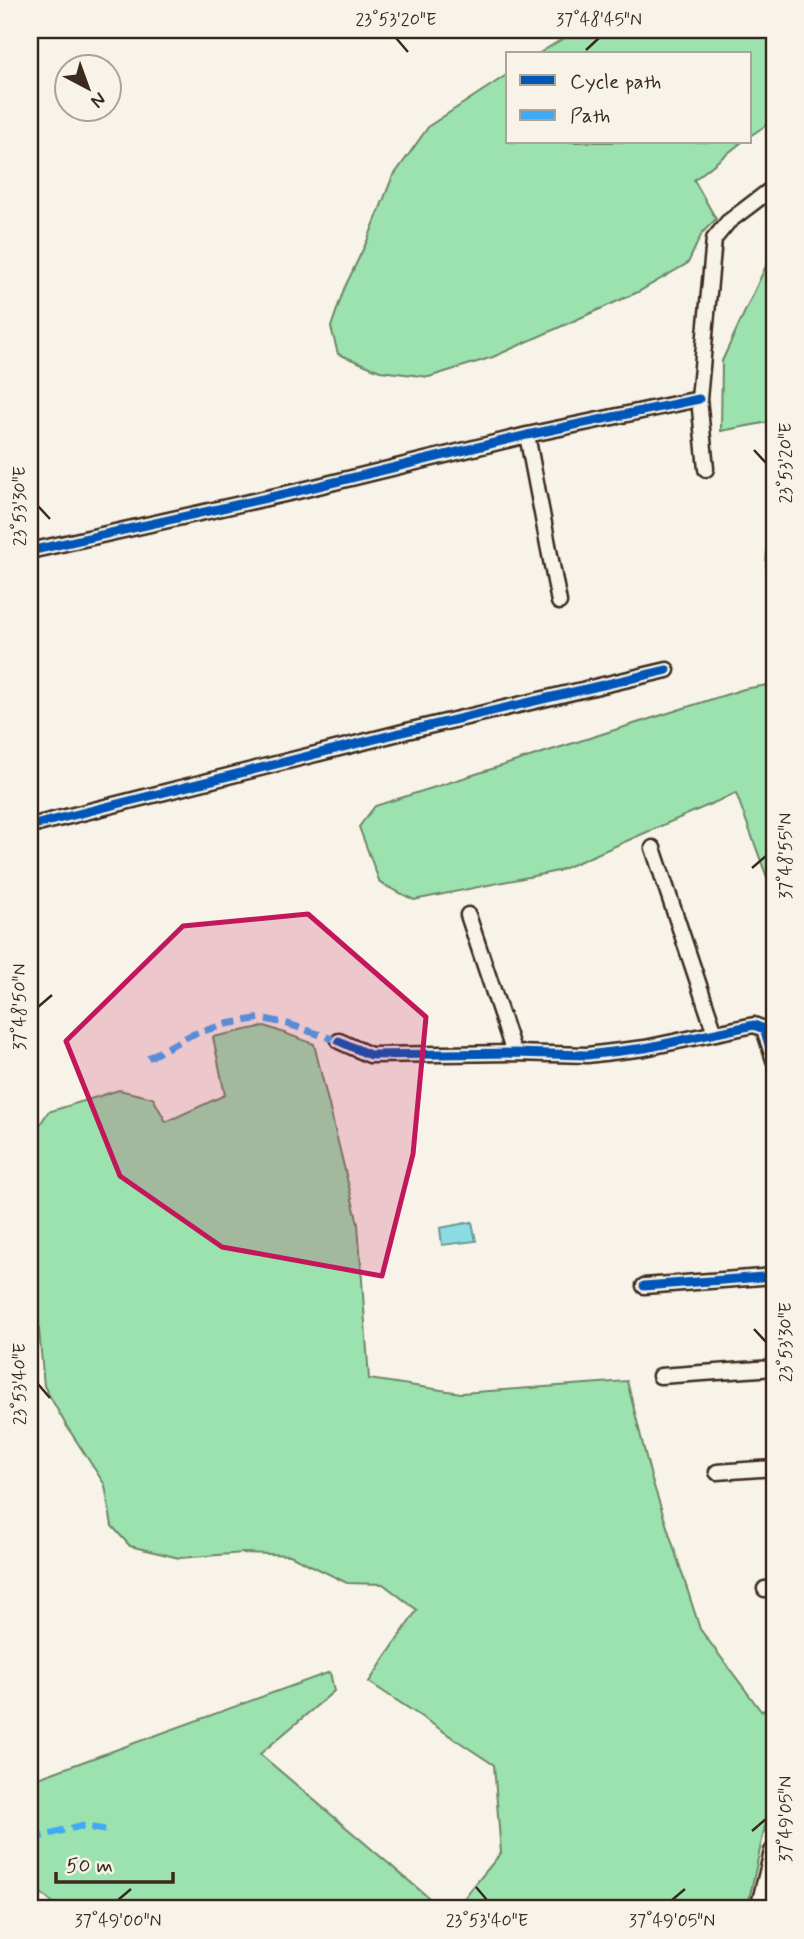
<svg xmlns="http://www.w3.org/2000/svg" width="804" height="1939" viewBox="0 0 804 1939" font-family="Mynerve,sans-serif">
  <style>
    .green { fill: #9ce2af; stroke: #6c8666; stroke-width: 2 }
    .water { fill: #8bdde3; stroke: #6b9594; stroke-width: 2 }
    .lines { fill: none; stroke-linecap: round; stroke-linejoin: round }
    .minor-casing { stroke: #3b2a1e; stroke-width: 19 }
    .tertiary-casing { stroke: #3b2a1e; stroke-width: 23 }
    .minor { stroke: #f7f3e8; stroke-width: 14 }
    .tertiary { stroke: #f7f3e8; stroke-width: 18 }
    .quiet { stroke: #3fa9f5; stroke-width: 7; stroke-dasharray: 14 7; stroke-linecap: butt }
    .cycleway-casing { stroke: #f7f3e8; stroke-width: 13 }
    .cycleway { stroke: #0057b8; stroke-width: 9 }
    .marked { fill: #c2185b; fill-opacity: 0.2; stroke: #c2185b; stroke-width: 5; stroke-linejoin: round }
    .ticks { fill: none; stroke: #3b2a1e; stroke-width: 2.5 }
    .neatline { fill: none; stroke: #3b2a1e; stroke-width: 2.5 }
    .ticks-label { font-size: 18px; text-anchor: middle; fill: #3b2a1e }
  </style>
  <rect width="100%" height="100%" fill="#f7f3e8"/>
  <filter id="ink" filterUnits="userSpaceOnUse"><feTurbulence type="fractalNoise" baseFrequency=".0143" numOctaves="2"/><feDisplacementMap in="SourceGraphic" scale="14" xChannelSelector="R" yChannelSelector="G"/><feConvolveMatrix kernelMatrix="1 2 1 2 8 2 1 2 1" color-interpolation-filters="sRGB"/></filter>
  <g filter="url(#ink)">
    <path class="green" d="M577 30H774V120L750 136V54H538Z
      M508 74V142H742L694 180 716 219 702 233 688 263 638 292 493 357 429 377 380 371 338 354 331 327 344 289 368 239 392 178 429 126Z
      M774 254V421L721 431 722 361 771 255Z
      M774 507V613L766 565 770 513Z
      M774 684V891H772L736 793 558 871 414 900 380 883 359 827 375 806 744 689Z
      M265 1026 314 1044 358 1224 369 1379 461 1393 627 1381 651 1477 700 1629 761 1711 774 1708V1793L769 1808 747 1909H455L501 1853 494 1765 369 1682 417 1610 383 1584 347 1583 290 1555 244 1553 179 1558 130 1546 112 1526 105 1485 66 1425 44 1386 34 1273 30 1257V1140L48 1112 119 1090 153 1098 166 1122 225 1095 213 1037Z
      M330 1672 334 1691 260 1754 442 1909H59L30 1883V1781Z"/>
    <path class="water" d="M472 1222 476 1241 442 1245 440 1228Z"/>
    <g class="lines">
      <g class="minor-casing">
        <path id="minor" d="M527 435 559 602
          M706 469 699 399 714 239 728 222 774 187
          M30 551 298 491 527 435 699 399
          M30 826 407 731 667 670
          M653 848 715 1033
          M468 915 514 1053
          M339 1041 370 1055 514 1053 587 1055 645 1048 754 1025 764 1029 774 1060
          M644 1286 774 1276
          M660 1376 774 1368
          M717 1472 774 1468
          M765 1589 774 1588"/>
      </g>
      <g class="tertiary-casing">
        <path id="tertiary" d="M760 1909 774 1852"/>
      </g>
      <use href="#minor" class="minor"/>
      <use href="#tertiary" class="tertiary"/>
      <path class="quiet" d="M148 1058 191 1035 226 1024 261 1018 288 1024 339 1041
        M30 1839 80 1826 105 1830"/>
      <g class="cycleway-casing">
        <path id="cycleway" d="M30 551 298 491 527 435 699 399
          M30 826 407 731 667 670
          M339 1041 370 1055 514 1053 587 1055 645 1048 754 1025 764 1029 774 1060
          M644 1286 774 1276"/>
      </g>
      <use href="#cycleway" class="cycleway"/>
    </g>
  </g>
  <path class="marked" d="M308 914 426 1017 413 1154 382 1276 222 1247 120 1176 66 1041 183 926Z"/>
  <path class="ticks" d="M396 38 408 52M586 50 599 38M754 450 766 463M38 506 50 519M752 868 766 856M38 1007 52 995M754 1329 766 1342M38 1384 50 1398M752 1831 766 1819M476 1887 487 1900M118 1900 131 1889M672 1900 685 1889"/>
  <rect width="804" height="1939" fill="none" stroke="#f7f3e8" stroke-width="77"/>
  <rect x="506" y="52" width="245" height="91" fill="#f7f3e8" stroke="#aca397" stroke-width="2"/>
  <rect x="520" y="75" width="35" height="10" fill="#0057b8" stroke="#aca397" stroke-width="2"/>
  <text x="570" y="88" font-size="21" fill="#3b2a1e">Cycle path</text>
  <rect x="520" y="110" width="35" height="10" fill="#3fa9f5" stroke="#aca397" stroke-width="2"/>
  <text x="570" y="122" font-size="21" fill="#3b2a1e">Path</text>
  <g transform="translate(88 88) rotate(139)"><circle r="33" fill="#f7f3e8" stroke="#aca397" stroke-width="2"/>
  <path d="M0-5L12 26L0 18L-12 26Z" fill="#3b2a1e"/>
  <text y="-10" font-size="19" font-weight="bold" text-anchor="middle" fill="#3b2a1e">N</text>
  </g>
  <path d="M56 1872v10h117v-10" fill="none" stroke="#3b2a1e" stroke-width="3.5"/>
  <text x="66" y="1872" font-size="21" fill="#3b2a1e" stroke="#f7f3e8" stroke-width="5" paint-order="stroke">50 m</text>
  <rect x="38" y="38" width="728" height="1862" class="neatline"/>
  <g class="ticks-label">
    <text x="396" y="25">23°53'20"E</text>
    <text x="599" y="25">37°48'45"N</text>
    <text transform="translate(785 463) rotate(-90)" y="6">23°53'20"E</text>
    <text transform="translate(19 506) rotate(-90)" y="6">23°53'30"E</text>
    <text transform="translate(785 856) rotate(-90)" y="6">37°48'55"N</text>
    <text transform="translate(19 1007) rotate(-90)" y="6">37°48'50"N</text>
    <text transform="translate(785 1342) rotate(-90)" y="6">23°53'30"E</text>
    <text transform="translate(19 1384) rotate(-90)" y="6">23°53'40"E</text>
    <text transform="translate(785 1819) rotate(-90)" y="6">37°49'05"N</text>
    <text x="118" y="1926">37°49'00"N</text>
    <text x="487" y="1926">23°53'40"E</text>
    <text x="672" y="1926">37°49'05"N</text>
  </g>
</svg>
